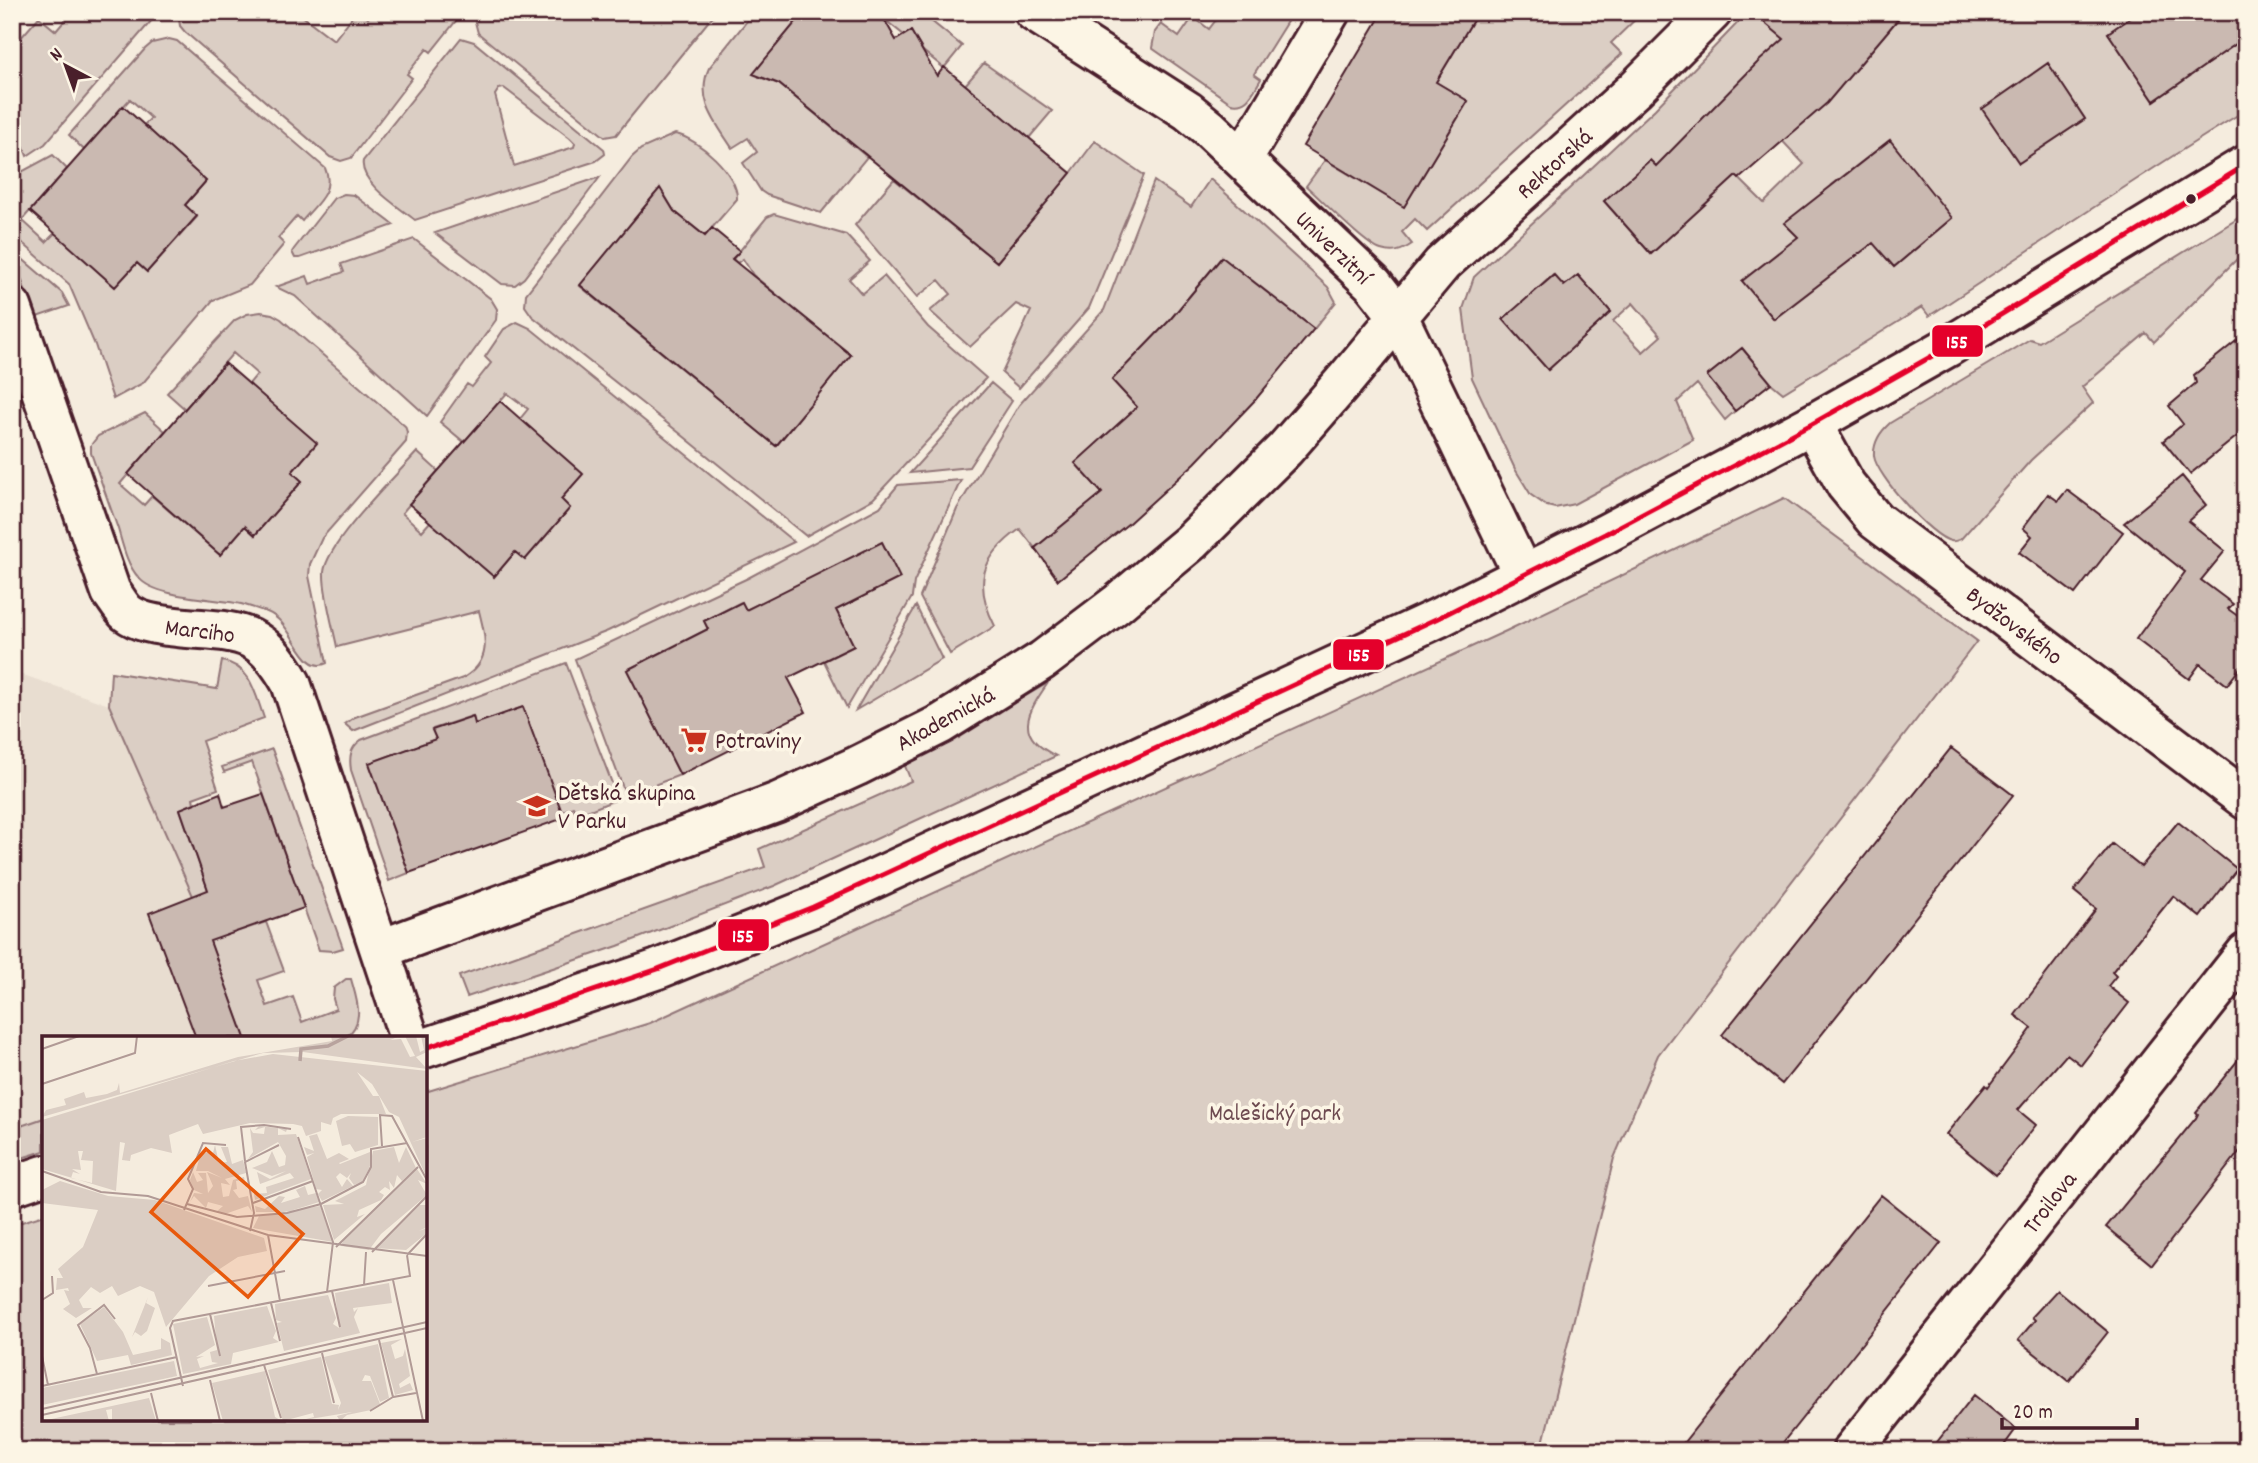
<svg xmlns="http://www.w3.org/2000/svg" width="2258" height="1463" viewBox="0 0 2258 1463" font-family="Dekko,sans-serif">
  <style>
    .built { fill: #e8ddd0 }
    .green { fill: #dbcec4; stroke: #927678; stroke-width: 2; fill-rule: evenodd }
    .building { fill: #cab9b1; stroke: #4a1f2b; stroke-width: 2 }
    .lines { fill: none; stroke-linecap: round; stroke-linejoin: round }
    .street-casing { stroke: #4a1f2b; stroke-width: 44 }
    .secondary-casing { stroke: #4a1f2b; stroke-width: 44 }
    .street { stroke: #fcf5e5; stroke-width: 38 }
    .secondary { stroke: #fcf5e5; stroke-width: 38 }
    .bus-1-casing { stroke: #fcf5e5; stroke-width: 10 }
    .bus-1 { stroke: #e4002b; stroke-width: 5 }
    .bus-dot { fill: #4a1f2b; stroke: #fcf5e5; stroke-width: 2.5 }
    .labels { text-anchor: middle; stroke-width: 7; stroke-linejoin: round; paint-order: stroke }
    .street-label { font-size: 24px; fill: #4a1f2b; stroke: #fcf5e5 }
    .poi-label { font-size: 24px; fill: #4a1f2b; stroke: #fcf5e5; text-anchor: start }
    .park-label { font-size: 24px; fill: #6e4b51; stroke: #fcf5e5 }
    .inset-river { fill: none; stroke: #b8a39e; stroke-width: 3.5 }
    .inset-road { fill: none; stroke: #b19a96; stroke-width: 2 }
    .view { fill: #e8590c; fill-opacity: 0.15; stroke: #e8590c; stroke-width: 3.5 }
    .inset-edge { fill: none; stroke: #4a1f2b; stroke-width: 3.5 }
    .line-badge { stroke: #fcf5e5; stroke-width: 2.5 }
    .badge-label { font-size: 19px; text-anchor: middle; font-weight: bold; fill: #fff }
  </style>
  <rect width="100%" height="100%" fill="#f5ecde"/>
  <filter id="ink" filterUnits="userSpaceOnUse"><feTurbulence type="fractalNoise" baseFrequency=".0143" numOctaves="2"/><feDisplacementMap in="SourceGraphic" scale="14" xChannelSelector="R" yChannelSelector="G"/><feConvolveMatrix kernelMatrix="1 2 1 2 8 2 1 2 1" color-interpolation-filters="sRGB"/></filter>
  <g filter="url(#ink)">
    <path class="built" d="M12 671 109 705 193 896 245 1038H44V1118L12 1129Z"/>
    <path class="green" d="M72 12H159L45 144 27 156 12 116V48L39 17 56 31Z
      M178 12H297L334 40 356 12H360L368 18 372 12H463L431 52 427 49 407 74 412 78 351 158 341 161 330 157 185 32 180 26Z
      M479 12H716L616 135 605 137 478 33 474 18Z
      M754 12H804L759 67 761 70 759 77 779 84 867 157 821 213 767 195 761 191 743 163 757 152 748 138 732 148C716 123 695 99 709 68Z
      M880 12H920L962 46 944 68 923 51 911 32 904 35 884 19Z
      M1222 12H1293L1254 74 1261 79C1253 92 1248 107 1231 103L1152 48 1155 32 1161 24 1179 37 1193 17 1209 29Z
      M1478 12H1643L1611 43 1622 54 1427 231 1415 219 1402 232 1412 244C1402 251 1393 254 1381 250 1365 245 1321 199 1306 186L1325 160 1404 207 1468 101 1436 82Z
      M1748 12H1770L1860 64 1904 12H2138L2108 33 2154 101 2246 37V110C2138 176 2035 247 1929 316L1922 307 1783 393 1771 383 1743 349 1707 376 1735 411 1725 420 1697 384 1677 402 1693 440 1574 504 1555 508 1547 506 1531 495 1515 469 1472 378 1463 309 1474 277 1655 109ZM2048 64 2085 119 2039 150 2019 123 1983 109ZM1691 131 1776 134 1804 164 1764 203ZM1890 140 1919 177 1914 228 1924 242 1894 267 1891 264 1893 262 1832 185ZM1650 160 1697 211 1651 254 1604 201ZM1553 275 1564 286 1578 275 1611 312 1548 370 1504 319ZM1633 303 1661 336 1643 352 1613 321Z
      M461 38 474 42 604 149 605 154 596 161 415 220C399 207 359 183 363 161ZM504 88 570 138 575 143 574 147 514 166 495 95 499 89Z
      M169 39 177 41 325 168C335 191 316 204 302 221L297 216 278 238 284 244 250 285 213 300 143 383 113 399 95 345 69 284 18 239 12 220V177L53 155 67 169 22 220 46 242 55 233 137 263 147 272 197 217 185 205 206 181 144 125 151 118 130 99 84 150 69 135 145 49 152 43Z
      M984 63 1052 111 1029 138 965 85Z
      M675 134C698 138 738 174 737 199L705 236 674 211 664 194 657 197 654 195 580 286 776 446 850 355 753 275 743 259 737 263 733 259 767 217 774 214 846 235 870 261 849 279 862 294 884 276 928 327 986 378 873 499 806 536 682 435 532 316 525 306 526 294 632 157 641 149Z
      M1095 141 1144 175 1089 308 1019 388 1002 373 1031 311 1016 304 970 347 930 311 951 294 939 280 917 297 855 225 894 179 997 262 1071 173Z
      M600 177 524 278 515 285 502 284 435 233Z
      M1210 179 1328 287 1336 302 1314 329 1221 258 1169 321 1112 380 1137 407 1076 463 1102 493 1035 548 1020 529C981 557 973 583 995 626L950 654 920 597 957 509 1019 405 1104 310 1154 181 1191 207Z
      M344 194 354 195 394 225 300 258H295L292 252 294 249 334 198Z
      M2246 211V250L2154 342 2146 333 2082 387 2093 403 2031 460 1961 539C1958 540 1954 542 1951 541 1932 538 1876 475 1874 456 1873 442 1880 432 1890 423L2030 339 2039 342 2234 221Z
      M414 239 491 299 497 309 496 320 427 416 295 296 276 287 307 276 310 284 344 272 341 264Z
      M12 250 62 293 69 306 34 318Z
      M261 312 272 314 281 319 405 426 407 432 406 442 322 538 310 564 309 576 327 663C302 676 294 622 267 612 259 610 250 606 241 604 215 598 155 598 139 578 127 565 123 546 118 529 109 504 100 478 91 453V445L98 436 145 413 165 431 120 484 144 505 152 496 219 554 245 526 255 535 302 481 292 472 316 443 249 384 257 374 233 353 185 409 167 393 235 320 247 314Z
      M517 322 530 328 794 542 608 631 353 731 345 724 355 717 463 678C492 661 486 639 479 611L337 647C333 627 323 592 324 572 327 543 396 476 417 452L438 471 402 513 422 531 430 522 494 576 515 552 525 559 570 508 561 499 582 473 520 419 528 409 507 393 464 442 440 422 467 384 472 387 491 363 485 357 504 329Z
      M991 383 1012 401 969 467 910 473Z
      M961 480 914 582 912 597 847 708 824 661 854 646 836 610 899 578 882 542 746 610 741 602 704 621 708 629 627 670 680 775 626 796 575 659 748 578 880 507 898 485Z
      M1784 498 1977 641 1658 1055 1614 1158 1541 1451H12V1225L44 1215V1419H425V1092L650 1023 1506 631Z
      M916 606 942 659 856 710Z
      M222 661C251 666 255 693 264 718L202 741 218 789 193 798 194 803 180 809 224 936 266 922 284 971 258 980 267 1006 293 997 302 1022 336 1009 333 999 334 988 346 979H351C357 1001 366 1022 345 1038H245L193 896 109 705 111 672 217 689Z
      M566 663 618 799 577 815 573 807 561 812 523 707 475 724 472 716 433 729 436 739 369 763 409 873 389 881 351 770C349 757 350 748 361 740Z
      M1048 683C1026 714 1014 736 1056 756L774 886 618 946 467 997 459 976 765 867 759 849 911 781 905 766Z
      M272 749 343 948 333 951 319 950 252 762 224 772 222 767Z
      M44 1118V1151L12 1161V1129Z"/>
    <path class="building" d="M804 12H880L896 40 911 31 937 76 944 67 1071 173 997 262 779 84 753 74Z
      M1383 12H1478L1436 82 1468 101 1404 207 1303 146Z
      M1752 12H1904L1827 103 1739 179 1736 176 1651 254 1604 201 1650 160 1656 166 1758 62 1784 39Z
      M2138 12H2246V37L2154 101 2108 33Z
      M2048 63 2085 119 2019 163 1982 109Z
      M123 106 206 181 185 205 197 216 147 272 137 263 115 287 30 211Z
      M1890 140 1952 218 1894 267 1873 243 1774 319 1742 281 1798 237 1784 223Z
      M660 188 674 211 705 236 712 228 740 251 732 259 851 355 776 446 580 285Z
      M1222 257 1314 329 1256 399 1195 463 1129 523 1058 580 1035 548 1102 493 1075 463 1137 407 1112 380 1169 321Z
      M1554 275 1564 286 1578 275 1611 312 1548 370 1503 319Z
      M2246 333V429L2190 474 2163 441 2183 424 2169 406 2196 383 2194 375Z
      M1742 348 1771 383 1735 411 1707 376Z
      M225 363 317 443 292 472 302 481 255 535 245 526 220 555 128 474Z
      M500 401 583 474 561 499 570 508 525 560 515 552 494 577 409 504Z
      M2182 476 2206 505 2188 521 2225 551 2201 580 2233 604 2228 609 2246 622V660L2227 685 2200 664 2189 679 2136 639 2185 572 2124 523Z
      M2067 490 2123 532 2075 594 2019 552 2032 536 2023 528 2048 494 2058 501Z
      M882 542 900 578 836 610 854 646 788 678 806 712 680 775 627 670 708 629 704 621 742 602 746 610Z
      M523 707 564 818 409 873 369 763 436 739 432 730 473 716 475 724Z
      M1951 748 2013 795 1782 1084 1722 1035Z
      M220 793 224 807 263 794 304 908 210 941 245 1038H196L149 913 208 890 180 809Z
      M2178 822 2237 869 2200 917 2173 896 2112 972 2116 976 2108 986 2129 1003 2081 1065 2067 1054 2018 1110 2036 1125 1996 1175 1946 1134 1986 1085 1988 1087 2032 1028 2015 1015 2096 909 2074 891 2112 844 2141 867Z
      M2246 1050V1143L2152 1265 2106 1227 2196 1118 2198 1114 2196 1112Z
      M1881 1195 1941 1243 1864 1341 1776 1451H1677Z
      M2057 1290 2108 1332 2069 1381 2018 1340 2035 1320 2032 1317Z
      M1974 1395 2016 1429 2000 1451H1930Z"/>
    <g class="lines">
      <g class="street-casing">
        <path id="street" d="M1034 12 1188 111 1210 129 1373 284 1398 316 1523 575
          M1243 158 1330 12
          M12 307 111 592C116 598 121 608 127 613 139 622 154 624 168 626 229 634 257 621 291 683L409 1038
          M1812 424 1846 485 1875 520 2246 800
          M381 949 778 802 857 766 941 724 1043 660 1117 604 1191 542 1285 449 1346 379 1442 264 1635 89 1712 12
          M1852 1451 2246 953"/>
      </g>
      <g class="secondary-casing">
        <path id="secondary" d="M425 1048 658 969 813 907 1438 618 1605 534 1812 424 1948 347 2246 165
          M12 1186 44 1175"/>
      </g>
      <use href="#street" class="street"/>
      <use href="#secondary" class="secondary"/>
      <g class="bus-1-casing">
        <path id="bus-1" d="M425 1048 658 969 813 907 1438 618 1605 534 1812 424 1948 347 2246 165"/>
      </g>
      <use href="#bus-1" class="bus-1"/>
    </g>
  </g>
  <defs>
    <g id="supermarket-bare" transform="scale(2.1)"><path d="M-6-5.5h2.5l.6 2H6L4.5 2H-2.5L-4.4-4H-6ZM-1.5 3.2a1.3 1.3 0 1 0 .1 0ZM3 3.2a1.3 1.3 0 1 0 .1 0Z" fill="#c8321e" stroke="#fcf5e5" stroke-width="2.5" paint-order="stroke"/></g>
    <g id="school-bare" transform="scale(2.1)"><path d="M0-5L7-2L0 1L-7-2ZM-4 1L0 2.5L4 1V4Q0 6-4 4Z" fill="#c8321e" stroke="#fcf5e5" stroke-width="2.5" paint-order="stroke"/></g>
  </defs>
  <g fill-rule="evenodd">
    <use href="#supermarket-bare" x="694" y="740"/>
    <use href="#school-bare" x="537" y="806"/>
  </g>
  <circle class="bus-dot" cx="2191" cy="199" r="6"/>
  <g class="labels">
    <g class="street-label">
      <text transform="translate(1554 163) rotate(-42)" y="8">Rektorská</text>
      <text transform="translate(1334 247) rotate(44)" y="8">Univerzitní</text>
      <text transform="translate(2015 625) rotate(37)" y="8">Bydžovského</text>
      <text transform="translate(200 630) rotate(7)" y="8">Marciho</text>
      <text transform="translate(945 718) rotate(-29)" y="8">Akademická</text>
      <text transform="translate(2049 1202) rotate(-52)" y="8">Troilova</text>
    </g>
    <g class="poi-label">
      <text x="715" y="748">Potraviny</text>
      <text x="558" y="800">Dětská skupina<tspan x="558" dy="28">V Parku</tspan></text>
    </g>
    <g class="park-label">
      <text x="1275" y="1120">Malešický park</text>
    </g>
  </g>
  <g transform="translate(42 1036)">
    <rect width="385" height="385" fill="#f5ecde"/>
    <path d="M289 0H358L348 4 359 3 368 21 373 20 363 0H374L378 16 382 14 379 0H385V16L374 21 385 33 261 16 221 17 0 81 4 74 24 69 22 63 42 56 44 62 65 58 75 54 77 47 78 57 196 21 290 5ZM231 18 385 35V101L370 106 385 102V142L357 81 347 76 330 48 315 36 331 60H337L344 78H299L291 82 289 89 279 86V95L264 100 260 90 251 88 208 87 161 98 156 88 127 99 130 117 109 112 89 119 88 125 80 124 83 107 78 106 74 155 0 133V84L192 25ZM36 115H41L39 124 51 125 50 147 29 142 31 136 38 138 30 133 39 134ZM306 80 336 81V109L313 116 308 108 300 110 294 85ZM217 90 245 93 244 96 236 92V99L254 98 269 143 213 164 212 158 225 157 224 151 252 142 248 137 218 148 215 136 228 143 244 135 230 140 210 132 225 126 230 115 237 131 243 129 244 120 236 106 206 123 211 116 208 92 211 97 222 98 223 91 213 94ZM275 98 285 123 297 117 307 123 297 127 298 128 328 116V131L320 146 312 149 307 142 309 137 305 142 298 137 294 141 300 151 305 143 311 150 280 165 276 158 280 154 274 153 265 121 272 117 265 119 262 111 272 115 267 100ZM173 109 177 127 185 126 179 111H186L190 128 201 124 204 137 183 143 188 149 179 147 181 161 187 160 191 144 202 141 204 151 200 144 194 145 195 153 191 154 197 162 206 160 210 176 206 170 183 178 174 176 181 170 166 166 164 172 152 160 148 166 152 157 161 158 152 154 148 144 151 136 155 146 161 144 156 137H164L166 157 171 150 165 136 180 142 166 135H154L159 116 171 117ZM352 111 357 127 364 111 374 132 360 145 355 139 352 152 347 145 348 154 343 151 337 156 342 159 339 164 317 174 315 181 323 178 292 204 281 169 302 168 293 165 324 149 331 115ZM375 133 385 148 376 144 385 159 339 198 327 214 299 210 303 201ZM18 145 66 160 113 164 222 202 225 215 196 221 167 240 124 291 112 256 98 250 76 260 70 250 58 257 49 251 37 264 41 272H50L34 282 21 273 28 268 22 254 27 255 26 252 14 254 15 242H21L16 233 41 211 56 174 0 167V154ZM263 150 266 159 274 157 277 166 245 176H214L213 170 223 173 237 160 243 161 239 167 258 161 254 154ZM377 169H385V191L377 195 385 192V197L364 214 332 212ZM278 170 291 206 211 192 217 180ZM347 247 350 267 311 272 312 276 316 272 312 281 318 297 242 315 235 287 240 286 234 284 233 268 286 259 294 282 291 288 297 292 293 257ZM106 261 104 267 113 272 105 295 99 300 93 296 90 301ZM225 270 234 295 231 302 237 306 191 317 189 328 141 338 131 288 165 281 173 309 154 321 162 320 155 323 158 332 176 327 170 326 168 316 175 314 172 280ZM62 271 81 296 91 319 119 313V302L128 307 130 319 89 329 86 319 55 325 38 288ZM360 303 349 309 353 323 361 320 363 313 368 340 357 348 358 352 368 347 371 354 353 359 339 307ZM336 308 347 362 338 366 328 340 323 339 320 345H329L338 368 329 374 305 379 298 385 295 380 310 376 256 385 272 381 271 377 241 385 226 334 279 321 290 368 297 369 296 374 299 367 282 321ZM132 325 135 340 0 369V352ZM223 335 233 381 240 385H181L170 347ZM107 362 114 385H70V373L64 374 67 385H0Z" fill="#dbcec4" fill-rule="evenodd"/>
    <path class="inset-river" d="M258 25 259 13 286 10 306 0"/>
    <path class="inset-road" d="M0 13 37 0M0 48 93 17 95 0M256 101 291 206 285 256M340 110 338 79 350 80 385 144M203 125 199 91 222 89 249 93M0 135 59 156 106 160 226 199 385 220M211 167 271 145M145 168 195 181 245 177 279 168 321 146 329 131V113L365 107M142 174 151 153 146 143 161 107 184 109M208 195 212 177 203 126 237 109M226 199 238 265M294 211 376 131M330 216 385 160M365 219 385 198M351 244 381 385M322 249 324 216M166 250 243 235M290 255 298 291M0 264 11 257 10 240M229 267 238 305M168 278 178 320M337 304 351 361 374 357M280 317 292 367M0 320 6 349M222 329 239 382M55 338 48 312 36 289 62 269 73 283M168 344 178 385M0 350 135 321M141 350 128 292 131 285 368 240 365 219M109 357 116 385M0 373 385 286M328 375 351 361M0 379 385 292"/>
    <path class="view" d="M164 113 261 198 206 261 109 176Z"/>
    <rect width="385" height="385" class="inset-edge"/>
  </g>
  <g class="line-badge">
    <rect x="1931" y="324" width="53" height="34" rx="7" fill="#e4002b"/>
    <rect x="1332" y="638" width="53" height="33" rx="7" fill="#e4002b"/>
    <rect x="717" y="918" width="53" height="34" rx="7" fill="#e4002b"/>
  </g>
  <g class="badge-label">
    <text x="1957" y="348">155</text>
    <text x="1359" y="661">155</text>
    <text x="743" y="942">155</text>
  </g>
  <rect width="2258" height="1463" fill="none" stroke="#fcf5e5" stroke-width="42"/>
  <rect x="21" y="21" width="2216" height="1421" fill="none" stroke="#4a1f2b" stroke-width="2.5" filter="url(#ink)"/>
  <g transform="translate(66 66) rotate(319)" stroke="#fcf5e5" stroke-width="5" paint-order="stroke">
  <path d="M0-5L12 26L0 18L-12 26Z" fill="#4a1f2b"/>
  <text y="-10" font-size="19" font-weight="bold" text-anchor="middle" fill="#4a1f2b">N</text>
  </g>
  <path d="M2002 1418v10h135v-10" fill="none" stroke="#4a1f2b" stroke-width="3.5"/>
  <text x="2013" y="1418" font-size="21" fill="#4a1f2b" stroke="#fcf5e5" stroke-width="5" paint-order="stroke">20 m</text>
</svg>
